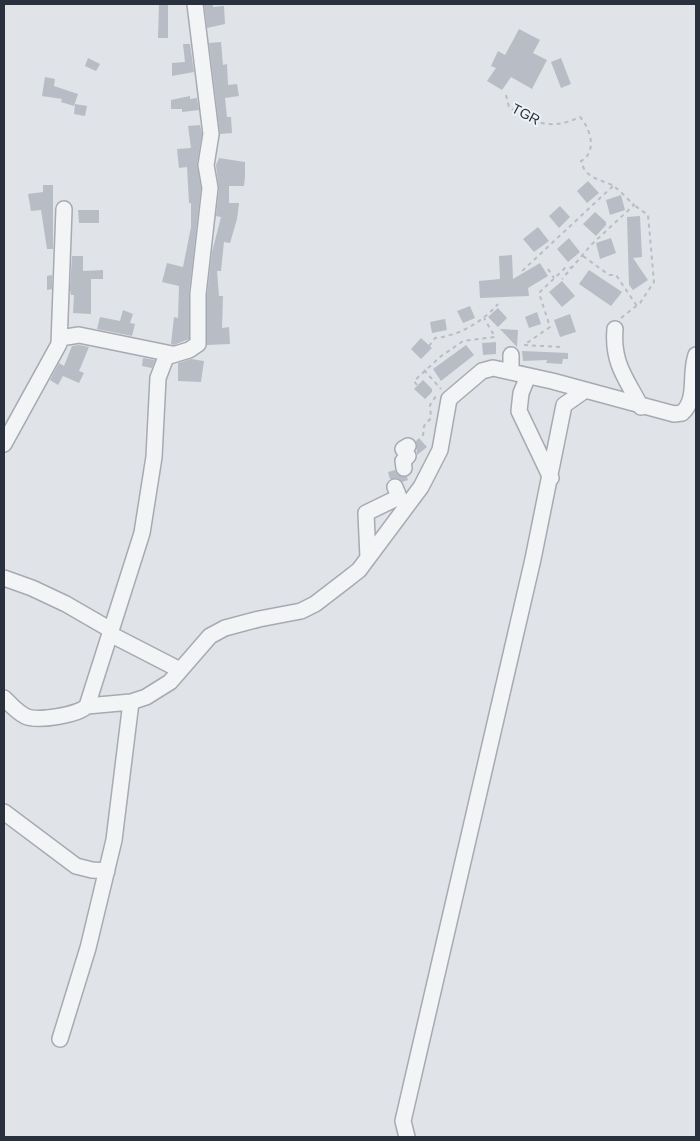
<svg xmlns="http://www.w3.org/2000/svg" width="700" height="1141" viewBox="0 0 700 1141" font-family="Helvetica,sans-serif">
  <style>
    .building { fill: #b8bcc4 }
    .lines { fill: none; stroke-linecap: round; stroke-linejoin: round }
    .minor-casing { stroke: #a6aab2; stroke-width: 18 }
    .path { stroke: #babdc2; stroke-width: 2; stroke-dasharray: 4 4; stroke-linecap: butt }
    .minor { stroke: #f2f4f6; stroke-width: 15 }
    .labels { text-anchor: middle; stroke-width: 4; stroke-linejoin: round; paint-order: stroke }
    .street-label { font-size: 14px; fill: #2a313e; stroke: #eff2f5 }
  </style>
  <rect width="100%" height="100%" fill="#e0e3e8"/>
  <path class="building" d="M159 4H168V38H158Z
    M204 4H213V7L224 6 225 24 207 28Z
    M519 29 540 40 533 53 547 60 532 89 511 77 502 90 487 81 496 68 491 66 498 51 505 55Z
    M221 42 223 65 227 64 228 85 237 84 239 96 225 98 227 117H231L232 133 220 134 209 43Z
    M183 44H190L194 72 172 76V63L185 62Z
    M88 58 100 64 96 71 85 66Z
    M561 58 571 84 561 88 551 62Z
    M45 77 55 79 54 86 78 94 74 106 61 102 62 99 42 96Z
    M190 96V99L197 98 199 110 182 112V109H171V100Z
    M75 104 87 106 85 116 74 114Z
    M200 125 202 134 197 164 201 188 189 293V339L174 345 171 344 174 317 178 318 179 286 162 282 167 263 183 267 191 227V203H189L187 167 179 168 177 149 191 148 188 126Z
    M219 158 245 162V176L244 186H229V203H239L237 219 230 243 224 242 221 271H217L219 296H223L222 328 229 327 230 344 207 345V295L212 252 221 217 216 216 219 189 216 165Z
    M588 181 599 193 587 203 577 191Z
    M43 185H53V249H47L41 210 31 211 28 194 43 192Z
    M621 195 625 210 610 215 606 200Z
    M560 206 570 217 559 228 549 216Z
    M78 210H99V223H79Z
    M595 212 606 222V225L596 236 583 224Z
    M640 216 642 257 633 258 648 280 633 290 629 285 627 217Z
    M538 227 549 241 534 252 523 239Z
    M569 238 580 252 568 262 557 249Z
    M611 238 616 253 600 259 596 243Z
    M512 255 513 279 540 263 548 276 528 288 529 296 480 298 479 281 500 279 499 256Z
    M72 256H83V271L103 270V279H91V314L73 313 74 295H71L70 289Z
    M589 270 622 292 611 306 579 284Z
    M52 275V289L47 290V276Z
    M562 281 575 296 562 307 549 292Z
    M470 306 475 318 463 323 457 311Z
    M498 308 507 318 498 327 488 317Z
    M123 310 133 314 130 323 135 324 132 336 97 329 100 317 120 321Z
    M537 312 541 324 529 328 525 317Z
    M570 314 576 332 560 337 554 320Z
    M445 319 447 330 432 333 430 322Z
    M500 329 518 330 517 347Z
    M421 338 432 348 421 359 411 349Z
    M496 342V354L483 355 482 343Z
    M79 345 89 347 79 371 84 373 79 383 63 376 58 385 50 380 59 363 64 366 72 346Z
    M466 345 474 355 441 381 433 369Z
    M522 351 568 353V359H563L562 364 546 363 547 360 523 361Z
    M143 358 155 360 152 368 142 366Z
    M191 359 204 361 201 382 178 381V363Z
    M423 380 432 389V392L425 399 414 389Z
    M419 438 427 447 417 455 416 441Z
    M395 470 397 474 407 477 408 480 402 482 397 478 390 479 388 472Z"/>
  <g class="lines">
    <g class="minor-casing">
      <path id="minor" d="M615 329C612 363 626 378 641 407
        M60 338 79 335 172 354
        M511 372V355
        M528 376 521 393 519 411 551 478
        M4 444 59 344 64 209
        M404 468 403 461 408 456 403 449 408 446
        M368 558 366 513 399 497 395 487
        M4 578 32 588 66 604 111 630
        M110 634 180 670
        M4 698C10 704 17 712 25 716 37 722 78 715 87 706L142 533 154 457 158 378 166 357 189 350 198 344V294L210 188 206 165 211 134 195 4
        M87 706 131 702 146 697 170 682 210 636 225 628 259 619 301 611 315 604 345 581 359 570 421 487 440 450 449 399 482 371 493 368 552 381 674 414 682 413C698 399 689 374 696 355
        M4 812 76 866 92 870 107 871
        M60 1039 88 948 114 840 131 702
        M407 1137 403 1121 533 559 564 405 584 391"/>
    </g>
    <path class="path" d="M506 95 509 107C534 123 551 131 580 117 590 128 598 152 581 161 585 178 599 179 612 185 620 190 627 199 634 205L592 244 562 279
      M583 256 609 275H616L637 306
      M548 269 554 278
      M523 278 521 272 613 186
      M621 318 640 303 654 282 648 215 634 205
      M429 346 435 338C459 336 482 322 498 304
      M560 347 524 345 550 327 539 293 565 268 574 267
      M424 370 441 389
      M417 385 414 381 440 357 463 341 495 337 484 318
      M423 436 424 426 431 418 430 405 436 396"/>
    <use href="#minor" class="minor"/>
  </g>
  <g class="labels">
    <g class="street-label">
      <text transform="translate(526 114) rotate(28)" y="5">TGR</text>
    </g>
  </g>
  <rect width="700" height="1141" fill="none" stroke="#2a313e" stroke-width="10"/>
</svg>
